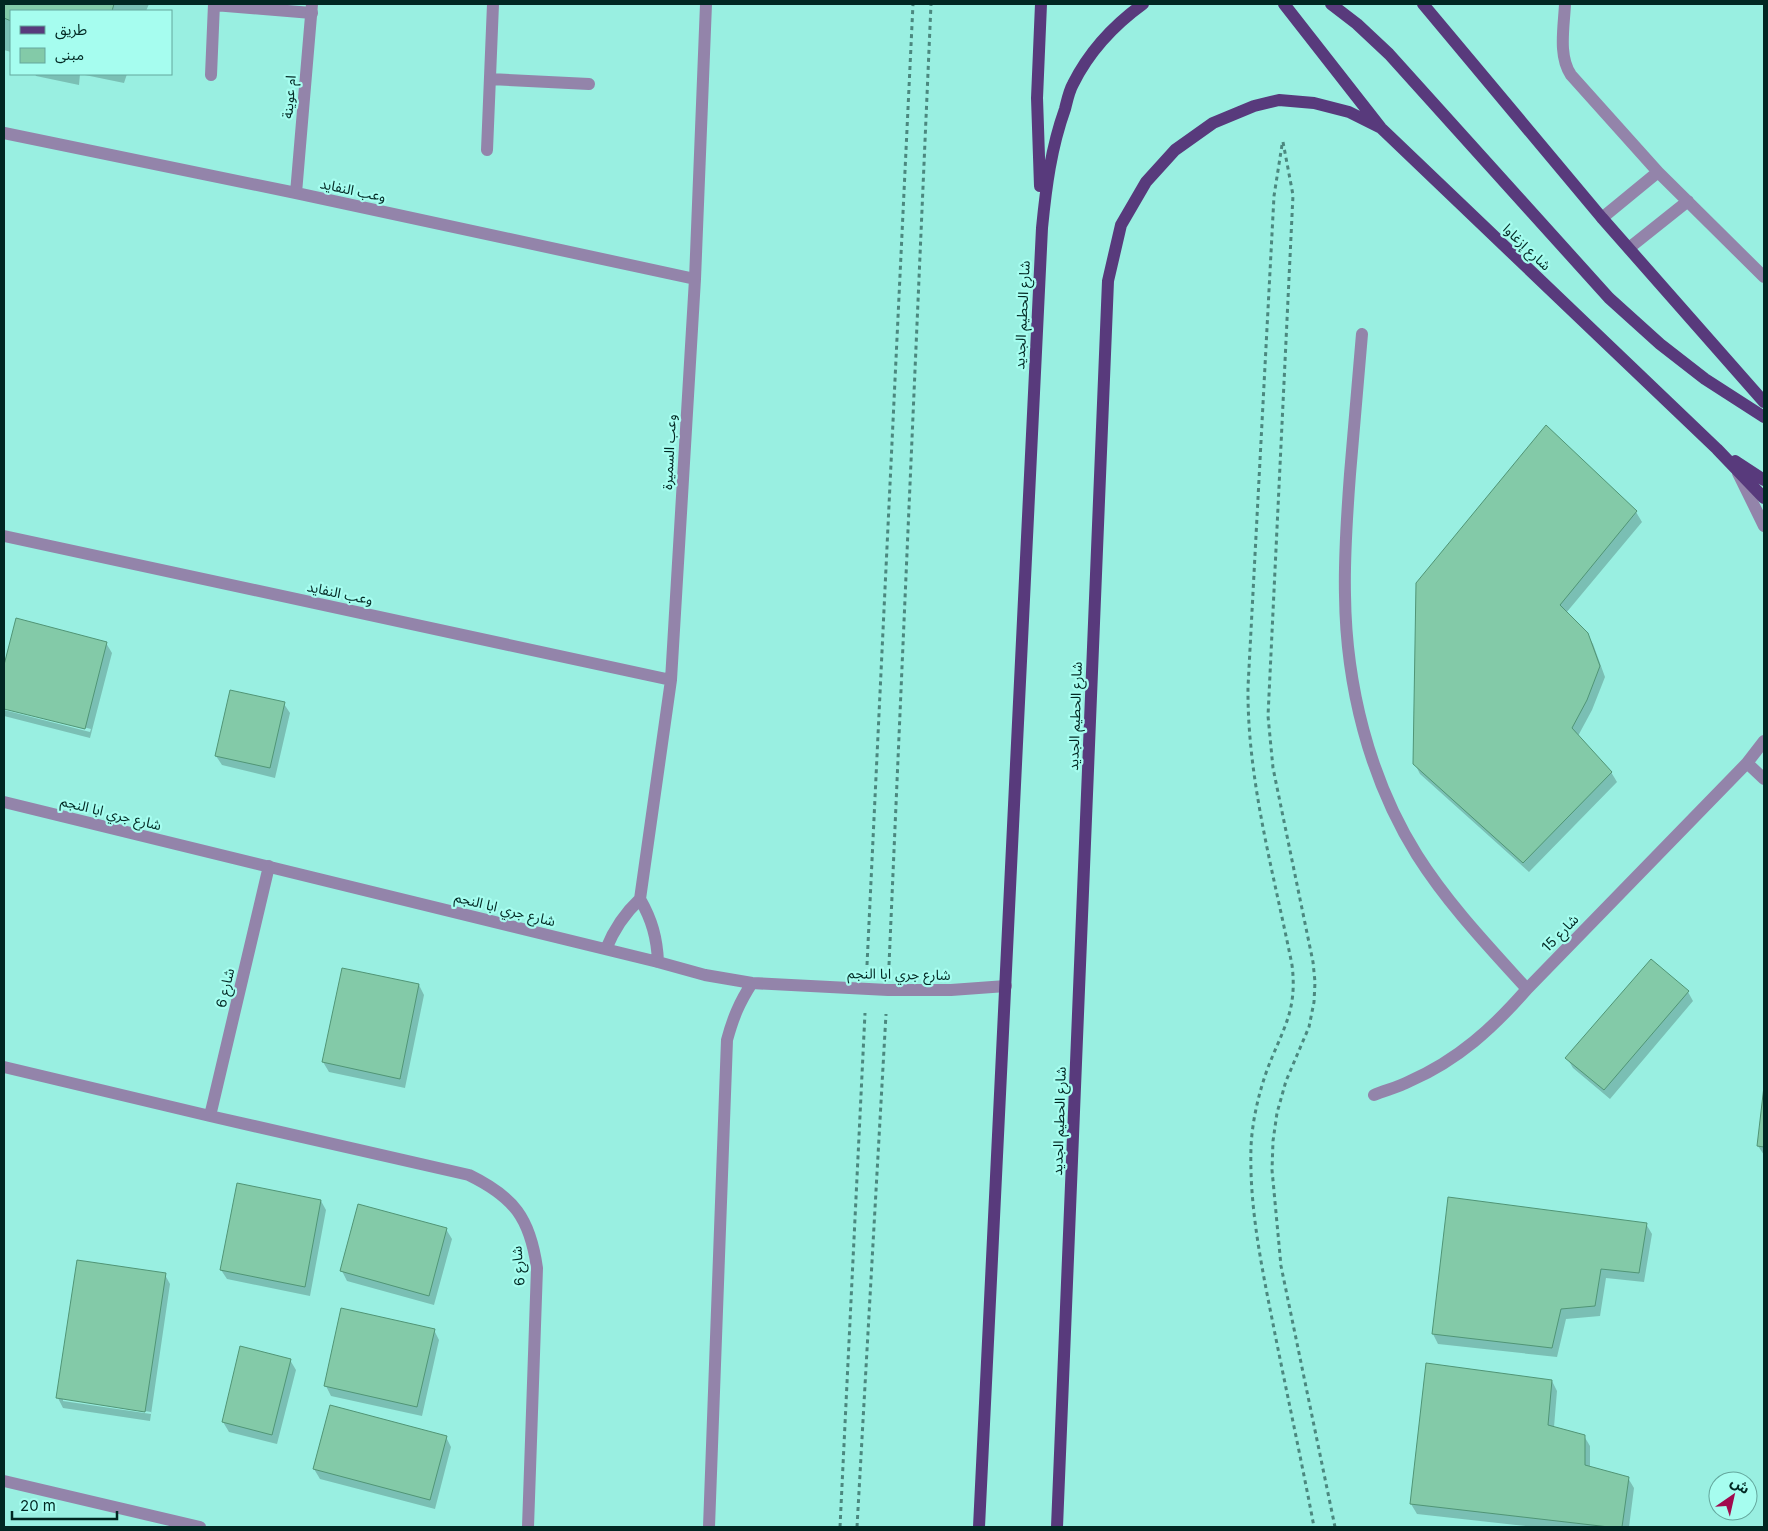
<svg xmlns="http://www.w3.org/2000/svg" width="1768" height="1531" viewBox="0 0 1768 1531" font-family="Inter,'Noto Sans Arabic',sans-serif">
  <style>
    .shadow { fill: #0003; fill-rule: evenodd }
    .building { fill: #83caa8; stroke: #509576 }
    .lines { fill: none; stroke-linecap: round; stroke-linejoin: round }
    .path { stroke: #4b887f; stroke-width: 3; stroke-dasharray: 4 4; stroke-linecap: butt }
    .service { stroke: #9384aa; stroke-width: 12 }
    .minor { stroke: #9384aa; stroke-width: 12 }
    .primary { stroke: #583a7c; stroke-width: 12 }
    .labels { text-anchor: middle; stroke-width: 4.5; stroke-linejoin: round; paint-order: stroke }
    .street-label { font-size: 14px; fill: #012722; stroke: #a6fdef }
  </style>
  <rect width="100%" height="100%" fill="#99efe1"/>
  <path class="shadow" d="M4 4H149L146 11H11V52L4 50Z
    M35 74H80L79 85 36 76Z
    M80 74H127L124 83Z
    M1636 512 1642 522 1566 613 1587 634 1593 644 1605 677 1592 710 1578 736 1611 772 1617 782 1529 872 1420 774 1415 764Z
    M16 620 106 643 112 653 90 738 4 716V710L90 732 91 729 4 707V670Z
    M284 704 290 713 275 778 222 765 216 756Z
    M419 985 424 995 405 1088 329 1072 323 1062Z
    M1688 992 1693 1001 1610 1099 1573 1068 1567 1058Z
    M1764 1097V1155L1758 1146Z
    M321 1201 326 1210 310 1296 227 1279 221 1270Z
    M1646 1224 1652 1234 1644 1282 1606 1278 1600 1316 1566 1319 1557 1357 1438 1344 1433 1334Z
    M446 1229 452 1239 434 1305 347 1281 342 1271Z
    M165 1275 170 1284 150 1421 63 1408 58 1398ZM63 1398 151 1412V1414L63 1401Z
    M434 1330 439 1340 422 1416 331 1396 326 1386Z
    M290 1360 296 1370 277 1444 229 1432 223 1422Z
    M1552 1381 1557 1391 1554 1427 1584 1436 1590 1446V1467L1628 1478 1634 1488 1629 1527H1534L1417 1514 1411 1504Z
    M446 1437 451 1447 435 1509 320 1479 314 1469Z"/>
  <path class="building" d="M4 4H114L112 11H11V21L4 18Z
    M1546 425 1637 511 1560 605 1588 633 1600 666 1587 700 1572 728 1612 772 1523 863 1413 764 1416 583Z
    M16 618 107 642 85 729 4 709V665Z
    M230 690 285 702 270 768 215 756Z
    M1651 959 1689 991 1604 1090 1565 1058Z
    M342 968 419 984 400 1079 322 1062Z
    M1764 1086V1147L1757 1146Z
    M237 1183 321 1200 305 1287 220 1270Z
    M1448 1197 1647 1223 1639 1273 1601 1269 1595 1306 1561 1309 1552 1348 1432 1334Z
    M358 1204 447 1228 429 1296 340 1271Z
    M77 1260 166 1273 145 1412 56 1398Z
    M341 1308 435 1329 417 1407 324 1386Z
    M240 1346 291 1359 272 1435 222 1422Z
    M1426 1363 1552 1380 1548 1425 1585 1435V1465L1629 1477 1622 1527H1609L1410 1504Z
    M330 1405 447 1436 430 1500 313 1469Z"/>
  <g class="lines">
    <path class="path" d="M1283 142 1293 195 1268 716 1273 768 1313 962 1315 982 1314 1002 1309 1027 1286 1081 1277 1113 1273 1141 1272 1170 1281 1266 1335 1527
      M1282 145 1274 196 1248 687C1247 780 1274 874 1292 965 1298 1013 1281 1031 1266 1073 1258 1096 1252 1123 1251 1147 1249 1210 1263 1273 1275 1334 1288 1399 1302 1463 1314 1527
      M867 965 913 4
      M889 965 931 4
      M840 1527 865 1013
      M857 1527 886 1014"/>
    <path class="service" d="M214 5 312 13
      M211 75 214 4"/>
    <path class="minor" d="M1565 4C1564 27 1558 56 1571 75L1658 172 1764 277
      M490 79 589 84
      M4 133 296 193 695 279
      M487 150 493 4
      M296 193 312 4
      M1602 218 1658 172
      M1629 248 1688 201
      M1362 334C1358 381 1354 427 1350 474 1347 514 1344 555 1345 595 1346 685 1369 778 1417 855 1448 904 1488 946 1527 989
      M1738 473 1764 526
      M4 536 671 680
      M1747 763 1764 779
      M4 802 658 962 705 975 752 983 888 990H951L1006 986
      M606 949C614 929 624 914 640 899
      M658 962C657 938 652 920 640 899L671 680 695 279 706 4
      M4 1067 210 1116 469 1175C514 1197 530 1218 537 1268L528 1527
      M1374 1095C1386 1090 1399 1087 1410 1081 1458 1060 1493 1028 1527 989L1747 763 1764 741
      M210 1116 269 866
      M4 1481 200 1527
      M709 1527 727 1040C733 1018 739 1003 752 983"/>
    <path class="primary" d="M1284 4 1381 128 1717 449 1764 498
      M1331 4 1357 24 1389 54 1609 298 1660 344 1705 379 1764 417
      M1423 4 1602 218 1764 402
      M1040 186 1037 98 1041 4
      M1735 461 1764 480
      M979 1527 1042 228C1046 187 1051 148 1065 109 1067 101 1069 91 1073 84 1089 52 1114 25 1143 4
      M1057 1527 1108 281 1121 225 1146 182 1175 150 1213 123 1254 106 1279 100 1314 103 1349 112 1381 128"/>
  </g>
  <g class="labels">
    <g class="street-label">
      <text transform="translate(289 97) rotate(-85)" y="5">ام عوينة</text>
      <text transform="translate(353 190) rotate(12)" y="5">وعب النفايد</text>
      <text transform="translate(1527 247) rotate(44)" y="5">شارع إزغاوا</text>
      <text transform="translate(1022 315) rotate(-87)" y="5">شارع الحطيم الجديد</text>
      <text transform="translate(669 452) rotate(-87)" y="5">وعب السميرة</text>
      <text transform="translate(340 593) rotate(12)" y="5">وعب النفايد</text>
      <text transform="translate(1075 716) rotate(-88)" y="5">شارع الحطيم الجديد</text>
      <text transform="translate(111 813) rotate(14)" y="5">شارع جري ابا النجم</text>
      <text transform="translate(505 909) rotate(14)" y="5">شارع جري ابا النجم</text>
      <text transform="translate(1560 933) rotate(-46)" y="5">شارع 15</text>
      <text transform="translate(899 974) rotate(1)" y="5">شارع جري ابا النجم</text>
      <text transform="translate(225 988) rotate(-77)" y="5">شارع 6</text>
      <text transform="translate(1059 1121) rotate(-88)" y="5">شارع الحطيم الجديد</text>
      <text transform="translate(518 1266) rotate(-95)" y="5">شارع 6</text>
    </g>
  </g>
  <rect width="1768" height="1531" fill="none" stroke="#012722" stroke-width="10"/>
  <rect x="10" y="10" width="162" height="65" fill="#a6fdef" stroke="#64a79d"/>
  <rect x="20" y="26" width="25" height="8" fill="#583a7c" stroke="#64a79d"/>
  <text x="55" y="35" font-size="15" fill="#012722">طريق</text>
  <rect x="20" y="48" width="25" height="15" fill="#83caa8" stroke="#64a79d"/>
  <text x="55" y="60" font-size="15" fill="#012722">مبنى</text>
  <g transform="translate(1733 1496) rotate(34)"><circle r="24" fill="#a6fdef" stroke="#64a79d"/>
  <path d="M0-4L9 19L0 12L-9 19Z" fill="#a10a4e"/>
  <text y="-8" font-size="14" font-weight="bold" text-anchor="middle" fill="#012722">ش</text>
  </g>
  <path d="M12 1511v8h105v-8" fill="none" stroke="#012722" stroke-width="2.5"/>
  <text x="20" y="1511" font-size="15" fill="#012722" stroke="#a6fdef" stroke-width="4" paint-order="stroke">20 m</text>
</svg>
